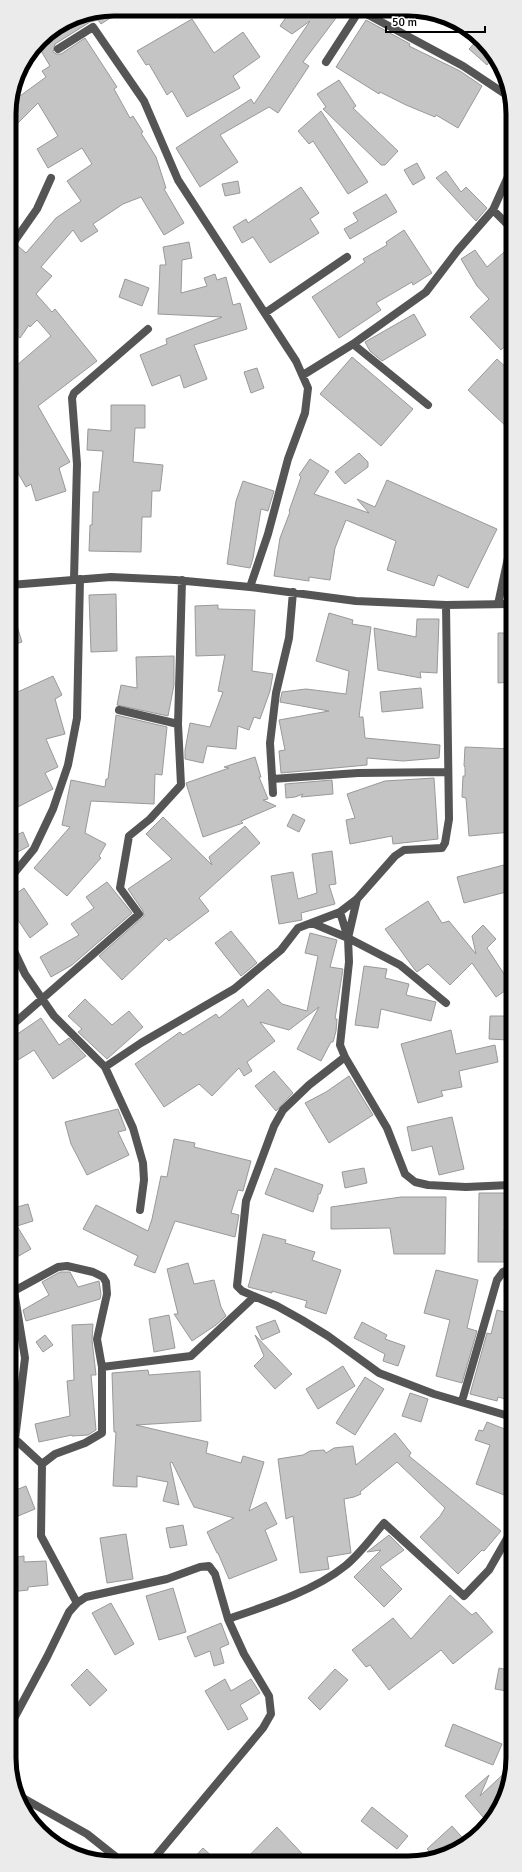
<svg xmlns="http://www.w3.org/2000/svg" width="522" height="1872" viewBox="0 0 522 1872" font-family="Signika,sans-serif">
  <style>
    .building { fill: #c4c4c4; stroke: #999 }
    .lines { fill: none; stroke-linecap: round; stroke-linejoin: round }
    .street { stroke: #555; stroke-width: 8 }
    .rim { fill: none; stroke: #000; stroke-width: 5 }
  </style>
  <rect width="100%" height="100%" fill="#fff"/>
  <path class="building" d="M114 9H124L101 24 98 20 90 22 55 44 53 52 56 54H61L85 38 117 87 114 89 130 118 133 116 143 132 141 133 156 157 166 188 164 189 184 223 164 235 141 197 123 204 93 224 98 231 81 242 73 230 41 267 52 276 36 294 52 312 55 309 97 361 38 406 70 462 59 468 66 491 36 501 31 484 26 487 14 466 18 463 10 447 9 372 51 336 37 320 30 327 29 325 20 338 9 330V280L18 271 9 264V254L18 246 26 253 56 218 81 201 67 181 92 164 82 148 48 168 37 149 58 136 38 103 9 132V107L11 99 18 93 20 96 46 77 42 71 50 66 37 44 40 40 74 17Z
    M291 10H342L303 62 309 66 278 113 269 107 220 135 238 162 200 187 176 148 251 99 254 104 310 21 292 34 280 26Z
    M192 19 214 53 243 32 260 57 233 76 240 88 187 117 172 91 167 95 149 64 146 65 137 51Z
    M366 20 410 44 409 46 460 71 482 86 458 128 436 115 435 117 406 105 380 92 379 94 336 67Z
    M479 38 482 40 492 58 487 65 469 49Z
    M339 80 356 106 353 108 398 151 385 165H381L323 109 326 107 317 94Z
    M321 111 368 182 348 194 313 141 309 144 298 131Z
    M417 163 425 178 413 185 404 170Z
    M446 171 461 192 466 187 487 208 476 221 436 178Z
    M238 181 240 193 225 196 222 184Z
    M301 187 319 213 310 219 319 233 270 263 253 237 242 243 233 227 246 219 248 223Z
    M386 194 397 212 350 239 344 229 358 221 353 213Z
    M404 230 432 273 413 285 412 282 376 303 381 310 339 338 312 297 365 262 363 259 387 245 386 242Z
    M189 242 192 258 182 260 181 293 207 286 204 278 215 274 217 280 226 277 233 305 240 303 247 329 194 345 207 379 184 388 180 375 152 386 140 355 167 344 166 339 222 317 158 314 160 265H166L163 247Z
    M511 246V340L501 350 470 317 489 299 477 286 461 259 475 250 487 267Z
    M125 279 149 288 142 306 119 297Z
    M414 314 426 335 382 361 370 351 365 342Z
    M352 357 413 409 381 446 320 394Z
    M497 359 511 372V431L468 390Z
    M257 368 264 388 251 393 244 372Z
    M111 405H145V428H135L133 462 163 465 160 491H152L151 517H142L141 552 89 551 90 525H92L93 492H99L103 451 87 450 88 429 111 431Z
    M359 453 368 462V467L345 484 335 472Z
    M310 459 329 471 314 494 369 513 357 499 375 507 387 480 497 529 468 588 438 575 434 586 387 570 396 541 346 520 335 548 330 580 309 577V581L274 576 280 538 290 512 289 511 301 477 299 475Z
    M243 481 274 491 268 511 261 509 253 558 250 568 227 564 236 501Z
    M116 594 117 651 91 652 89 595Z
    M218 605V609L255 610 252 671 273 674 270 691 260 719 254 717 249 730 238 726 236 749 207 746 203 763 185 759V750L190 723 210 727 223 692 218 691 225 655 196 656 195 606Z
    M10 610H12L22 642 10 646Z
    M329 613 353 620 352 624 371 627 359 717H363L365 738 440 745 439 758 403 761 367 758V765L281 773 279 751 285 750 279 720 329 711 280 702 282 692 306 689 346 694 349 671 316 661Z
    M417 619H439L437 673 420 672 421 678 378 670 374 628 416 637Z
    M498 633H512V682L498 683Z
    M174 656V685L168 716 117 705 121 685 137 688 136 657Z
    M53 676 62 695 55 699 65 734 46 739 58 767 45 773 53 789 10 811V708L16 707 11 695Z
    M421 688 423 708 382 712 380 692Z
    M116 715 167 727 162 775 155 774 154 804 91 801 85 833 106 844 99 856 101 858 67 896 34 868 70 827 62 825 71 780 105 787 106 779H108Z
    M465 747 512 749V800L509 799 511 832 469 836 466 798 462 797 463 776H465V767L464 766Z
    M255 757 261 777H259L268 799 263 800 276 806 241 821 243 823 203 837 186 783 229 768 224 767Z
    M434 778 438 839 393 844 392 836 350 844 346 820 355 818 347 794 385 781Z
    M332 780 333 794 301 797 303 794 295 797 286 798 285 784Z
    M293 814 305 820 299 832 287 826Z
    M163 817 212 865 209 857 245 826 260 843 199 898 209 911 169 941 166 938 122 980 99 956 144 916 143 911 128 889 172 859 146 834Z
    M23 832 29 846 10 856V838Z
    M332 851 336 884 329 885 335 904 301 913 302 920 279 924 271 876 293 872 298 899 317 893 312 854Z
    M504 865 510 891 464 903 457 877Z
    M107 882 132 913 72 965 51 977 40 957 79 935 71 924 94 908 86 897Z
    M24 888 48 924 30 938 10 908V898Z
    M428 901 442 923 449 921 476 954 472 936 483 925 496 939 487 948 512 986 496 997 472 963 450 985 428 964 417 972 415 970 385 929Z
    M231 931 257 963 241 976 215 943Z
    M310 933 337 940 330 967 343 969 335 1019H337L336 1031 333 1042H331L321 1061 297 1049 319 1007 289 1030 260 1022 275 1041 247 1062 252 1071 244 1076 239 1068 212 1096 199 1084 164 1107 135 1064 180 1032 183 1035 216 1014 219 1018 243 999 248 1007 268 989 282 1004 307 1011 318 956 305 953Z
    M364 966 387 969 385 978 409 984 406 995 436 1002 431 1021 381 1009 378 1028 355 1025Z
    M85 999 112 1025 129 1011 143 1027 107 1059 78 1032 82 1029 68 1016Z
    M490 1016H509L508 1040 489 1039Z
    M41 1018 59 1045 69 1038 86 1056 53 1079 34 1050 10 1065V1039Z
    M451 1030 456 1054 495 1045 498 1062 459 1071 462 1087 441 1091 443 1096 418 1103 401 1044Z
    M274 1071 293 1093 276 1111 255 1086Z
    M349 1076 373 1115 329 1143 305 1103 326 1092Z
    M118 1109 126 1130 118 1132 129 1155 87 1175 71 1144 65 1122Z
    M452 1117 464 1169 439 1175 432 1146 412 1151 407 1127Z
    M174 1139 195 1143 194 1147 251 1161 243 1191 238 1190 231 1213 239 1215 235 1237 175 1221 155 1273 134 1265 138 1256 83 1229 96 1205 148 1231 152 1219 161 1176 167 1177Z
    M275 1168 323 1185 320 1194H318V1198L313 1212 265 1194Z
    M364 1168 367 1183 345 1188 342 1172Z
    M479 1193H505V1199H512V1230H504V1262H478Z
    M401 1197H446L445 1254H394L390 1228 331 1229V1207Z
    M28 1204 33 1221 17 1226 31 1249 10 1261V1209Z
    M263 1234 286 1240 285 1243 315 1252 312 1260 341 1270 326 1314 305 1307 307 1301 272 1291V1293L248 1287Z
    M188 1263 194 1284 214 1280 221 1307 226 1316 216 1325 192 1341 174 1314H178L167 1269Z
    M436 1270 478 1280 467 1328 477 1331 462 1383 436 1376 450 1320 424 1313Z
    M60 1272H70L78 1287 99 1281 101 1294 100 1299 26 1321 23 1310 49 1295 42 1282Z
    M497 1310 512 1314V1401L498 1397 497 1401 470 1394 487 1333 491 1334Z
    M169 1315 175 1348 154 1352 149 1319Z
    M275 1320 280 1332 262 1340 256 1327Z
    M362 1322 387 1335 385 1339 405 1346 398 1366 383 1361 385 1354 354 1338Z
    M93 1324 92 1340 96 1375H91L96 1430 88 1435 72 1436V1435L39 1442 35 1424 70 1416 67 1381 74 1380 72 1325Z
    M45 1335 53 1345 43 1352 36 1342Z
    M255 1335 292 1374 275 1389 254 1366 264 1356Z
    M343 1366 355 1386 318 1409 306 1389Z
    M148 1370 149 1375 200 1371 201 1421 136 1425 208 1442 206 1453 241 1463 243 1456 264 1462 249 1511 266 1502 277 1524 265 1530 277 1560 229 1579 218 1553H217L207 1532 234 1518 194 1507 172 1462 170 1463 179 1505 163 1501 168 1482 137 1476V1487L113 1486 116 1432H114L112 1373Z
    M365 1377 384 1389 355 1435 336 1423Z
    M410 1393 428 1399 421 1422 402 1416Z
    M487 1422 512 1432V1498L476 1484 490 1445 475 1440 479 1430 483 1431Z
    M395 1433 411 1453 409 1456 501 1531 484 1551 482 1550 458 1574 420 1537 440 1516 445 1508 397 1462 360 1492 361 1494 354 1497 344 1499 351 1553 327 1557 329 1569 300 1573 293 1516 286 1519 278 1459 303 1455 310 1451 324 1450 326 1453 334 1448 353 1446 356 1465Z
    M26 1486 35 1509 11 1519V1492Z
    M183 1525 187 1545 170 1548 166 1528Z
    M126 1534 133 1579 107 1583 100 1538Z
    M389 1535 404 1550 380 1567 402 1589 384 1607 354 1577 381 1550 367 1552Z
    M24 1556V1562L46 1561 48 1585 28 1587V1590L11 1592V1558Z
    M173 1588 186 1632 159 1640 146 1596Z
    M450 1595 472 1615 476 1612 493 1632 453 1664 441 1650 389 1690 370 1665 366 1667 352 1650 393 1618 411 1639Z
    M111 1603 134 1644 115 1655 92 1613Z
    M221 1623 229 1644 220 1648 224 1663 214 1666 210 1651 195 1657 187 1637Z
    M499 1668 513 1671V1692L495 1689Z
    M87 1669 107 1690 90 1706 71 1685Z
    M335 1669 348 1680 320 1710 308 1698Z
    M225 1679 231 1691 251 1679 260 1693 240 1705 248 1719 228 1730 205 1691Z
    M453 1724 502 1744 493 1765 445 1746Z
    M512 1766 505 1798 489 1824 465 1796 489 1775 480 1796Z
    M372 1807 408 1836 397 1849 361 1821Z
    M452 1826 467 1843 460 1849 436 1858 427 1849Z
    M277 1827 309 1861H288L282 1855 276 1861H244Z
    M203 1848 217 1861H191Z"/>
  <g class="lines">
    <path class="street" d="M361 11 463 66 511 98
      M58 49 93 27 144 101 178 180 296 361 308 388 305 413 288 459 268 534 250 587
      M326 62 359 11
      M493 210 511 228
      M9 249 37 209 51 178
      M265 313 347 257
      M353 344 428 405
      M303 375 353 344 426 292 458 250 493 210 511 170
      M74 579 77 464 72 398 74 393 148 329
      M10 585 111 577 175 580 250 587 356 601 446 605 512 604
      M498 604 511 544
      M119 710 178 724 182 580
      M272 779 358 773 448 772
      M273 793 270 743 276 693 289 638 293 592
      M11 877 34 849 53 809 68 765 77 718 80 579
      M340 912 348 938 349 962 340 1045 345 1057 387 1128 405 1174 415 1182 428 1185 466 1187 512 1185
      M312 923 348 938 400 965 446 1003
      M348 938 357 899
      M15 953 25 974 54 1016 105 1067 133 1128 143 1163 144 1180 140 1210
      M10 1027 139 914 120 888 129 836 150 819 181 785 178 724
      M345 1057 309 1085 283 1110 274 1126 246 1201 237 1286 242 1291 277 1306 302 1320 328 1336 379 1373 434 1394 512 1417
      M105 1067 141 1043 234 989 281 950 298 928 340 912 357 899 395 856 404 850 442 848 445 843 449 819 446 605
      M10 1285 14 1291 25 1358 15 1439 42 1464 41 1536 77 1603
      M14 1291 58 1267 67 1266 93 1272 103 1277 106 1282 107 1294 97 1339 102 1367V1433L85 1443 55 1454 42 1464
      M102 1367 191 1356 254 1297
      M462 1401 497 1280 503 1272 512 1268
      M228 1619C266 1606 314 1591 345 1566 360 1554 372 1537 384 1523L464 1596 489 1570 513 1528
      M11 1724 47 1657 69 1612 77 1603 86 1597 167 1579 200 1567 209 1566 215 1574 228 1619 244 1654 269 1696 271 1714 263 1728 152 1861
      M21 1797 87 1834 121 1861"/>
  </g>
  <path d="M0 0H522V1872H0ZM114 16H408A98 98 0 0 1 506 114V1758A98 98 0 0 1 408 1856H114A98 98 0 0 1 16 1758V114A98 98 0 0 1 114 16Z" fill="#ebebeb" fill-rule="evenodd"/>
  <path class="rim" d="M114 16H408A98 98 0 0 1 506 114V1758A98 98 0 0 1 408 1856H114A98 98 0 0 1 16 1758V114A98 98 0 0 1 114 16Z"/>
  <path d="M386 26v6h99v-6" fill="none" stroke="#000000" stroke-width="2"/>
  <text x="392" y="26" font-size="12" fill="#000000" stroke="#ffffff" stroke-width="3" paint-order="stroke">50 m</text>
</svg>
